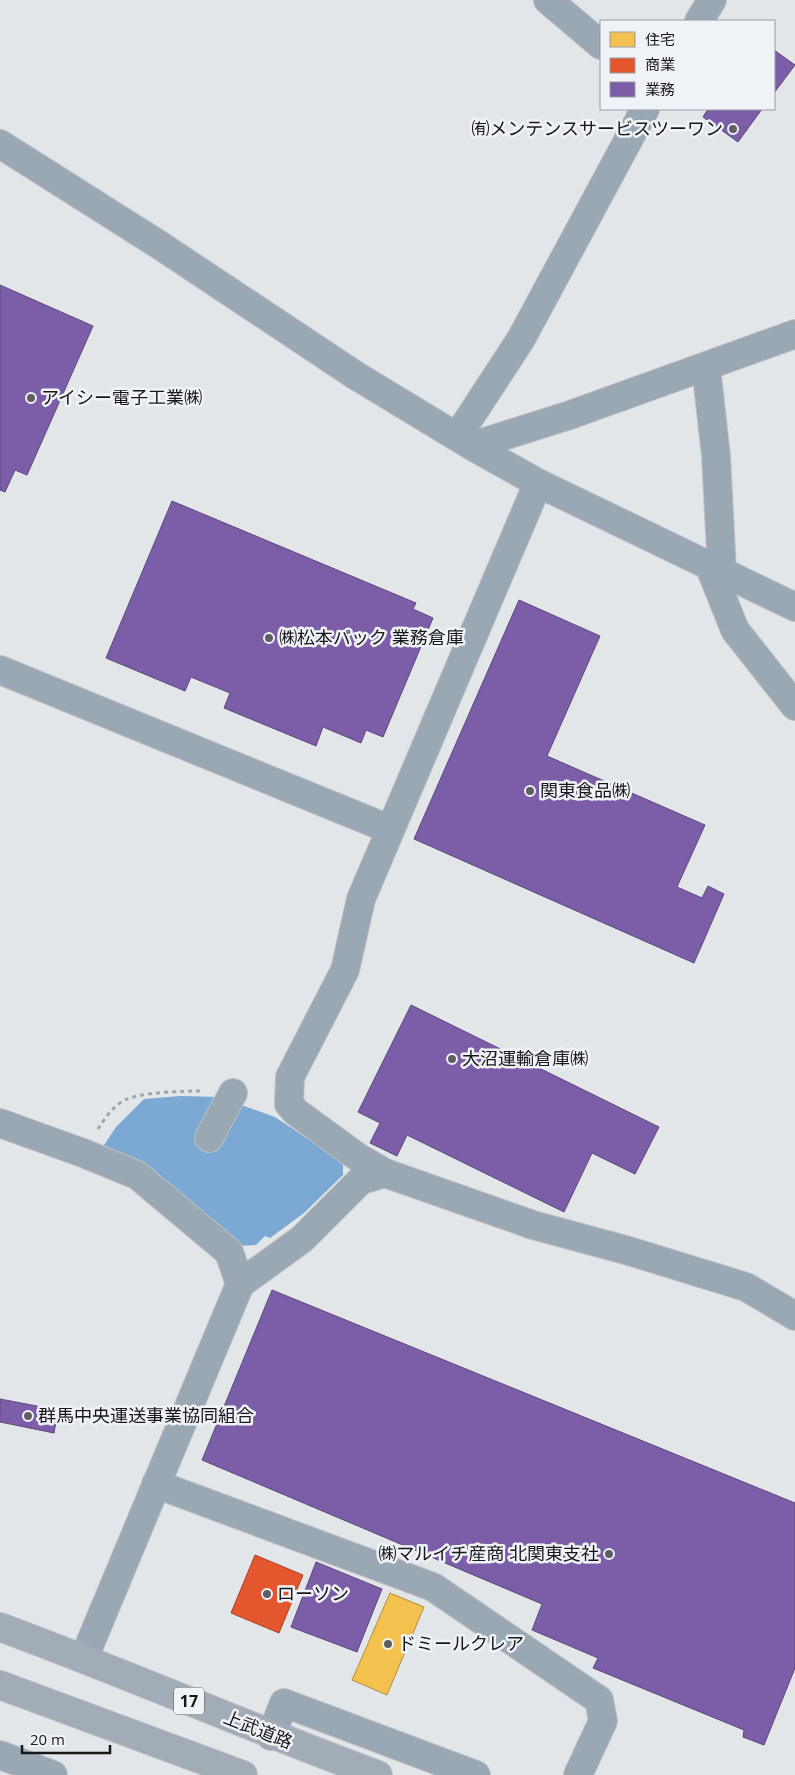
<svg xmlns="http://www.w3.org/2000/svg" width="795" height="1775" viewBox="0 0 795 1775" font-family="'Open Sans','Noto Sans JP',sans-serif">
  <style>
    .water { fill: #7ba9d3 }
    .homes { fill: #f2c14e; stroke: #b08e3e }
    .shops { fill: #e4572e; stroke: #a64428 }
    .offices { fill: #7b5ea7; stroke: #5d497c }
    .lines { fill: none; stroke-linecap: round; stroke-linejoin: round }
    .minor-casing { stroke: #bfc1c3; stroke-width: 30 }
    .highway-casing { stroke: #bfc1c3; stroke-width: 30 }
    .path { stroke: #9ea6ae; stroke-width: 3; stroke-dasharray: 4 4; stroke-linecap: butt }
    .minor { stroke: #9aa8b4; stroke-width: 28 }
    .highway { stroke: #a2acb6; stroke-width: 28 }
    .poi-dot { fill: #5e5f62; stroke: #eff3f8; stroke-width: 2 }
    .labels { text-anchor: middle; stroke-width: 5; stroke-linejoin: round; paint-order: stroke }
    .shield { fill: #eff3f8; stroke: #57595c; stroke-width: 1 }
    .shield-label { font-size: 16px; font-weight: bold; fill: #161719 }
    .poi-label { font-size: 18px; fill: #161719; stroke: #eff3f8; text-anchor: start }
    .street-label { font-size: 18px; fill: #161719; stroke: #eff3f8 }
  </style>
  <rect width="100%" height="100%" fill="#e3e6e9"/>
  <path class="water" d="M180 1096 219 1097 275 1117 343 1162V1175L304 1213 270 1238 265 1236 256 1245 236 1246 102 1148 116 1127 144 1099Z"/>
  <path class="homes" d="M390 1593 424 1607 387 1695 352 1680Z"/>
  <path class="shops" d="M255 1555 303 1575 279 1633 231 1613Z"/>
  <path class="offices" d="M774 50 795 65 774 93Z
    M708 109H762L738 142 703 117Z
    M0 285 93 326 27 475 15 470 5 492 0 490Z
    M172 501 416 603 413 609 433 618 383 737 366 730 361 743 323 727 316 746 224 708 230 693 191 677 185 691 106 658Z
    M519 600 600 636 547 756 705 825 677 887 702 898 708 886 724 894 694 963 414 839Z
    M411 1005 659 1127 635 1174 592 1153 564 1212 407 1135 397 1156 370 1143 380 1123 358 1112Z
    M272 1290 795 1503V1668L764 1745 743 1737 744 1730 593 1668 598 1658 532 1630 542 1604 202 1460Z
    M0 1399 58 1410 54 1433 0 1422Z
    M316 1562 382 1589 357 1652 291 1627Z"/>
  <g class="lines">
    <g class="minor-casing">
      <path id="minor" d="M548 0 601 45
        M699 21 712 0
        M0 144 161 246 355 375 472 446 538 483 795 607
        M706 367 716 456 722 571
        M457 437 521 339 645 109
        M472 446 570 415 795 334
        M538 483 361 899 345 970 290 1077 289 1104 296 1112 359 1158 385 1173 533 1225 629 1251 746 1287 795 1316
        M709 565 735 630 795 706
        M0 670 389 829
        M0 1123 83 1153 137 1175 229 1252 240 1284
        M209 1138 233 1093
        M156 1484 433 1587 599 1700 603 1721 578 1775
        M84 1658 240 1284 302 1239 361 1180 385 1173
        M271 1736 284 1703 476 1775
        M0 1755 53 1775"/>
    </g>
    <g class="highway-casing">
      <path id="highway" d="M0 1627C127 1674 251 1728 378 1775
        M0 1685 243 1775"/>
    </g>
    <path class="path" d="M98 1129C105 1118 113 1106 125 1100 141 1092 184 1091 203 1091"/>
    <use href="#minor" class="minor"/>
    <use href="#highway" class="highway"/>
  </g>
  <g class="poi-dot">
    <circle cx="733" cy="129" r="5"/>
    <circle cx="31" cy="398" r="5"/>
    <circle cx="269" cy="638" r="5"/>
    <circle cx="530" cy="791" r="5"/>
    <circle cx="452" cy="1059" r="5"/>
    <circle cx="28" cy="1416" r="5"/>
    <circle cx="609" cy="1554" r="5"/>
    <circle cx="267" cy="1594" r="5"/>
    <circle cx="388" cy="1644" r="5"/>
  </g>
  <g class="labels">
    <rect class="shield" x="174" y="1687.5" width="30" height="27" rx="4"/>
    <g class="shield-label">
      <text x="189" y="1707">17</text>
    </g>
    <g class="poi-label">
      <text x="723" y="135" text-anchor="end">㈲メンテンスサービスツーワン</text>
      <text x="41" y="404">アイシー電子工業㈱</text>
      <text x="279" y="644">㈱松本パック 業務倉庫</text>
      <text x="540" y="797">関東食品㈱</text>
      <text x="462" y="1065">大沼運輸倉庫㈱</text>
      <text x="38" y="1422">群馬中央運送事業協同組合</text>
      <text x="599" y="1560" text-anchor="end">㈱マルイチ産商 北関東支社</text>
      <text x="277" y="1600">ローソン</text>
      <text x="398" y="1650">ドミールクレア</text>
    </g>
    <g class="street-label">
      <text transform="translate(258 1730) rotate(22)" y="6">上武道路</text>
    </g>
  </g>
  <rect x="600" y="20" width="175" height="90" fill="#eff3f8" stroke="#989b9f"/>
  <rect x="610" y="32" width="25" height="15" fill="#f2c14e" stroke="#989b9f"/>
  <text x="645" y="45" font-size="15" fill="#161719">住宅</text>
  <rect x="610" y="58" width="25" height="15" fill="#e4572e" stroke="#989b9f"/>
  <text x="645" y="70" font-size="15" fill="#161719">商業</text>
  <rect x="610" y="82" width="25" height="15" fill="#7b5ea7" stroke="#989b9f"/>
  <text x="645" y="95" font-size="15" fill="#161719">業務</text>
  <path d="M22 1745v8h88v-8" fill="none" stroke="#161719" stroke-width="2.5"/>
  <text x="30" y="1745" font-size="15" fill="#161719" stroke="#eff3f8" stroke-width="4" paint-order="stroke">20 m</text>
</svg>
